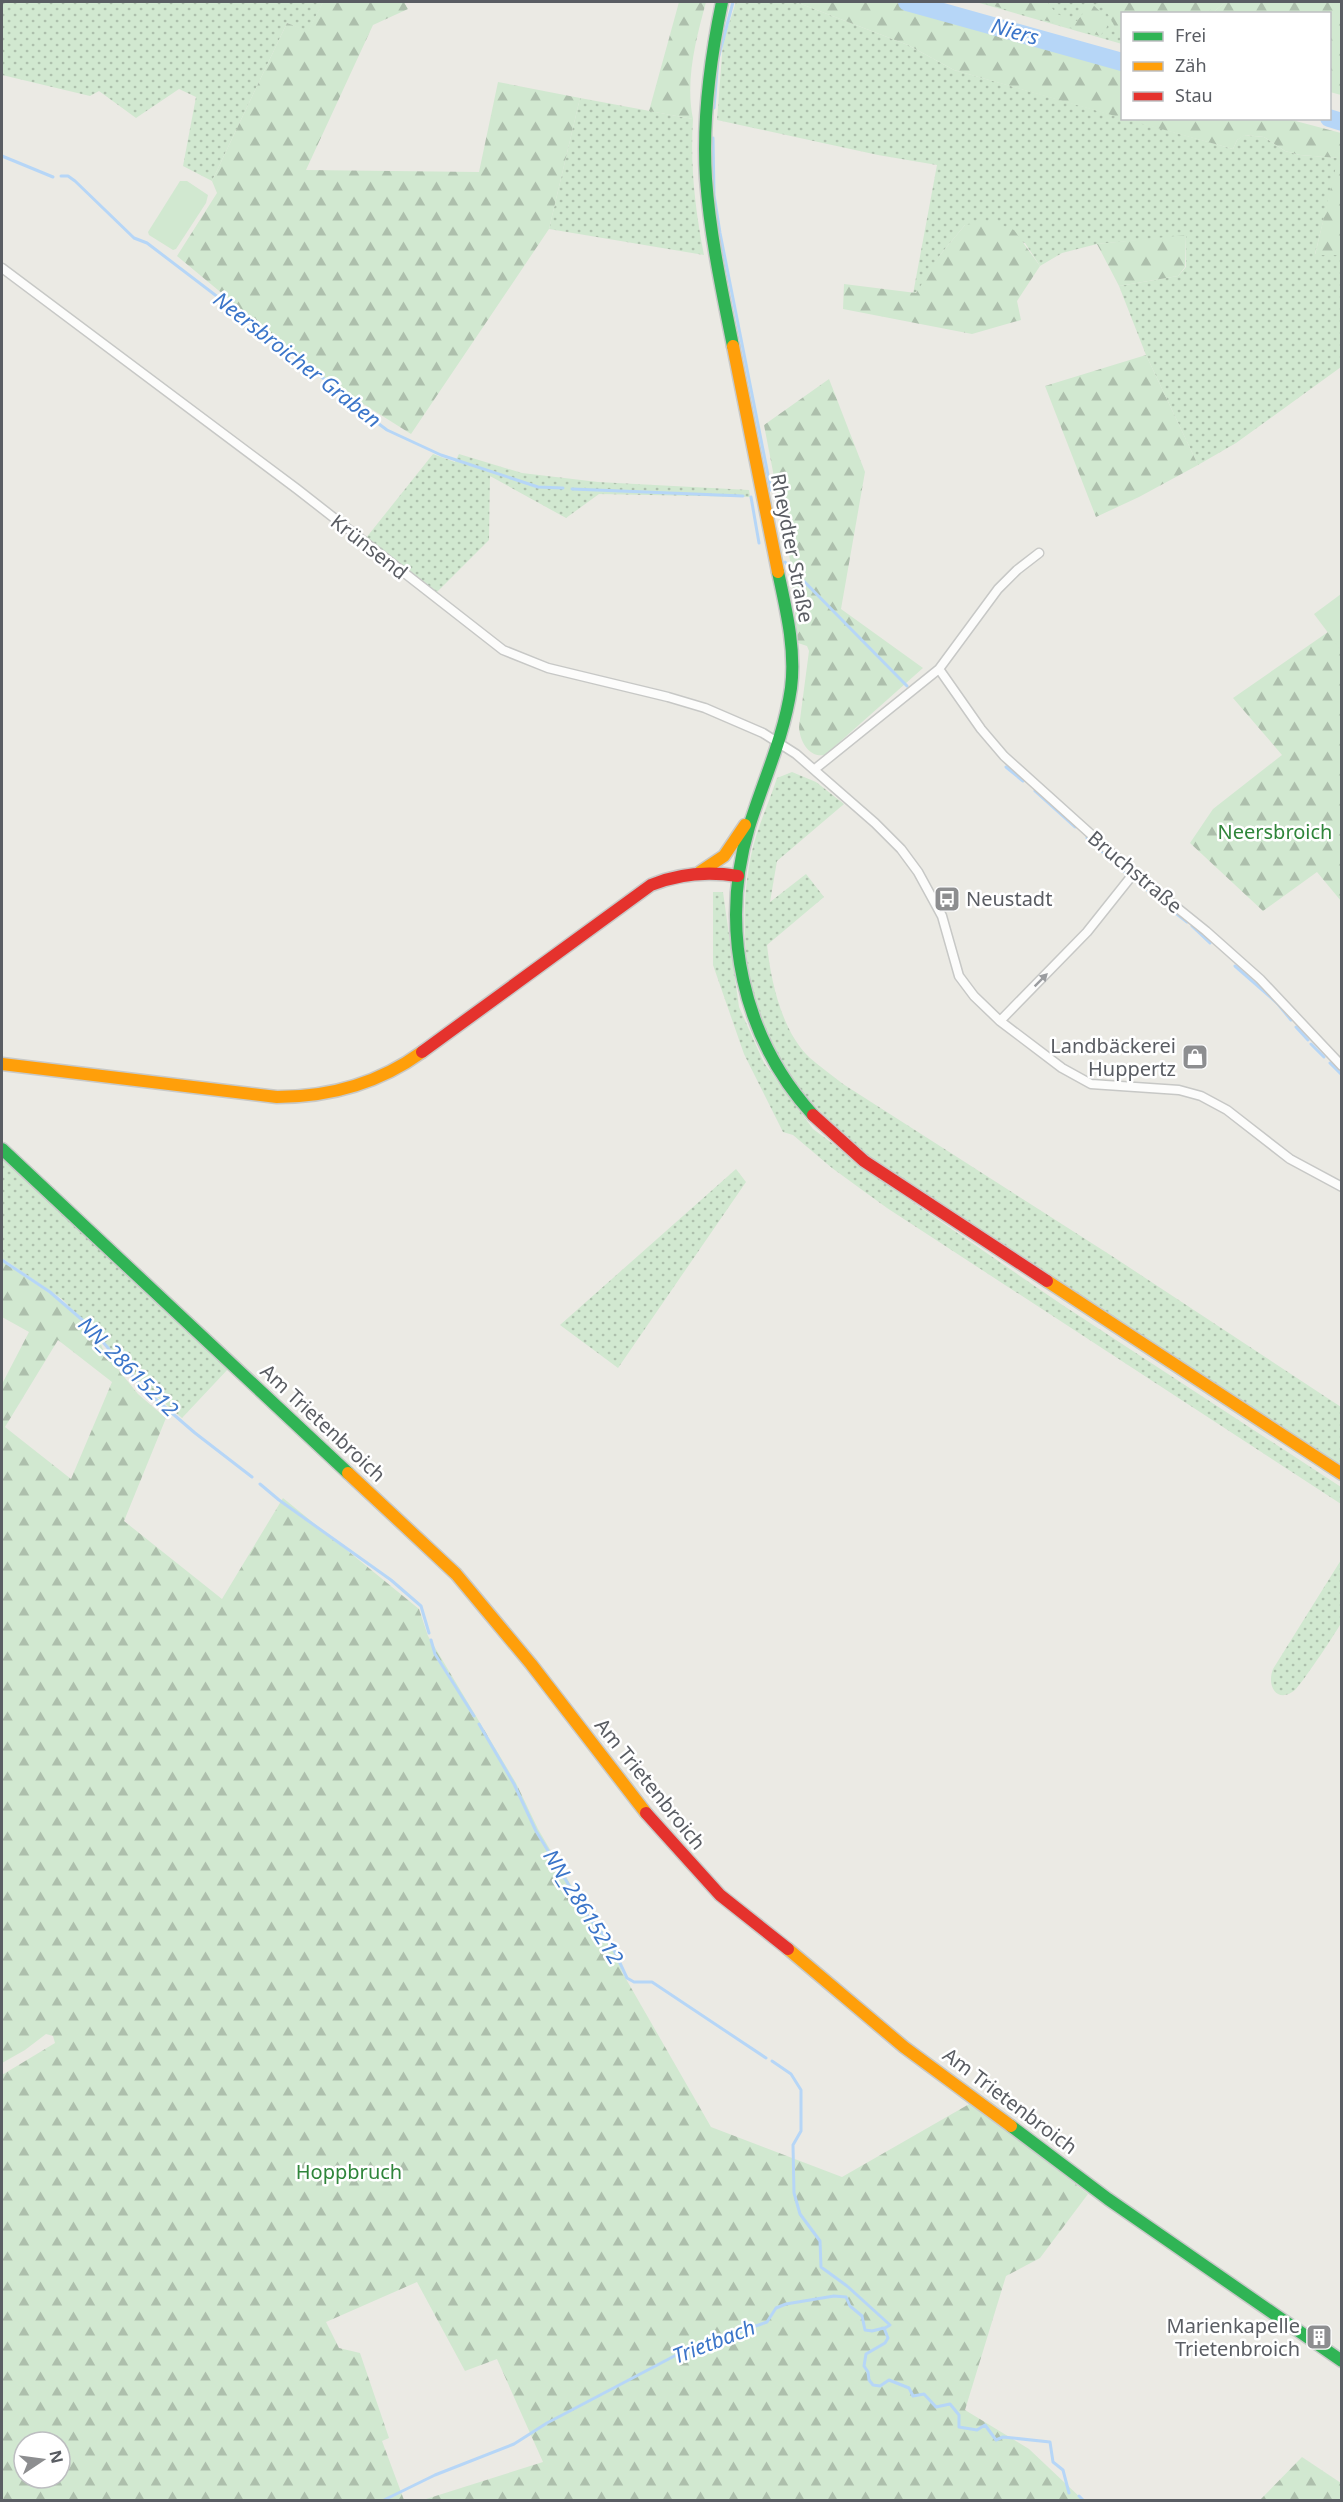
<svg xmlns="http://www.w3.org/2000/svg" width="1343" height="2502" viewBox="0 0 1343 2502" font-family="'Noto Sans',sans-serif">
  <style>
    .grass { fill: url(#grass-dots) }
    .forest { fill: url(#forest-firs); fill-rule: evenodd }
    .pitch { fill: #d1e8d0 }
    .lines { fill: none; stroke-linecap: round; stroke-linejoin: round }
    .stream { stroke: #b6d6f7; stroke-width: 3 }
    .river { stroke: #b6d6f7; stroke-width: 18 }
    .street-casing { stroke: #c7c8c6; stroke-width: 11 }
    .fast-casing { stroke: #c8c9c8; stroke-width: 15 }
    .slow-casing { stroke: #c8c9c8; stroke-width: 15 }
    .jam-casing { stroke: #c8c9c8; stroke-width: 15 }
    .street { stroke: #fcfcfb; stroke-width: 8 }
    .fast { stroke: #30b455; stroke-width: 12 }
    .slow { stroke: #ff9f0a; stroke-width: 12 }
    .jam { stroke: #e5322d; stroke-width: 12 }
    .oneway { fill: #9b9da0 }
    .labels { text-anchor: middle; stroke-width: 5; stroke-linejoin: round; paint-order: stroke }
    .street-label { font-size: 20px; fill: #5a5d63; stroke: #fff }
    .park-label { font-size: 20px; fill: #2f853a; stroke: #fff }
    .poi-label { font-size: 20px; fill: #5a5d63; stroke: #fff; text-anchor: end }
    .water-label { font-size: 21px; font-style: italic; fill: #3b75c9; stroke: #fff }
  </style>
  <defs>
    <pattern id="grass-dots" width="8" height="8" patternUnits="userSpaceOnUse" patternTransform="scale(1.5)"><rect width="8" height="8" fill="#d1e8d0"/><path d="M2 2h.1M6 6h.1" fill="none" stroke="#adbfac" stroke-width="1.8" stroke-linecap="round"/></pattern>
    <pattern id="forest-firs" width="22" height="20" patternUnits="userSpaceOnUse" patternTransform="scale(1.5)"><rect width="22" height="20" fill="#d1e8d0"/><path d="M5 1l3.5 6h-7zM16 11l3.5 6h-7z" fill="#adbfac"/></pattern>
  </defs>
  <rect width="100%" height="100%" fill="#ebeae4"/>
  <path class="grass" d="M2 2H323L308 32 287 23 212 181 183 166 196 97 179 89 136 118 99 91 90 96 2 75Z
    M736 2H796L908 45 954 70 1233 149 1237 140 1244 135 1264 137 1285 151 1300 155 1339 158 1315 254 1341 255V367L1236 443 1198 465 1146 355 1119 286 1178 276 1186 267V236L1097 244 1062 253 1040 266 1025 243 965 225 940 255 921 289 913 294 937 165 878 155 717 120 723 42Z
    M976 2H1226L1212 13 1122 14V44Z
    M580 98 693 119C690 165 695 209 704 255L549 229Z
    M433 454 455 462 459 454 522 473 598 482 749 490 750 497 599 494 566 518 490 476 489 540 436 593 366 538Z
    M792 772 816 782 844 804 777 861 770 902 806 874 824 897 767 945C771 982 782 1032 810 1058 820 1067 832 1075 843 1084L1115 1258 1341 1407V1466L873 1160C844 1134 816 1110 792 1079 746 1019 736 928 751 856 756 830 769 803 777 778Z
    M713 892H723L739 1007 764 1063 813 1129 902 1195 1061 1304 1341 1487V1504L887 1208 832 1168 793 1135 783 1132 744 1054 713 965Z
    M2 1157 229 1368 182 1418 148 1389 62 1299 2 1258Z
    M736 1169 746 1182 618 1368 560 1325Z
    M1341 1560C1342 1576 1343 1606 1342 1621 1340 1627 1301 1685 1295 1690 1278 1704 1266 1687 1273 1669Z"/>
  <path class="forest" d="M323 2H404L408 9 373 25 306 170 479 172 498 82 580 98 549 229 411 434 330 383 177 256 217 193 212 181 287 23 308 31Z
    M679 2H706C696 39 685 80 693 119L649 111Z
    M796 2H893L1122 70V118L954 70 908 45Z
    M980 2H1047L1057 14 1077 21 1091 3 1106 17 1107 27 1100 36Z
    M1096 2H1219L1207 13 1122 14V38C1110 22 1113 15 1096 2Z
    M1226 2H1341V95L1330 92V14L1212 13Z
    M1125 119H1288L1341 133V255H1315L1338 158 1300 155 1285 151 1264 137 1245 135 1237 140 1233 149Z
    M990 221 1014 230 1040 266 1017 301 1021 320 972 334 843 309 844 284 916 293 940 255 965 225Z
    M1186 235 1185 267 1178 276 1119 286 1097 244Z
    M1146 355 1198 465 1139 497 1096 517 1045 386Z
    M829 379 865 472 841 609 923 668 825 755C809 758 800 742 799 727L809 651 807 646 798 643 790 560 764 425Z
    M1328 632 1341 649V901L1317 872 1263 911 1190 843 1213 809 1282 755 1233 698Z
    M2 1261 61 1301 98 1337 104 1352 138 1394 166 1418 124 1521 222 1599 283 1498 419 1609 428 1636 516 1783 538 1829 588 1914 613 1942 622 1972 711 2127 842 2177 971 2103 1088 2194 1040 2258 1006 2276 965 2410 1029 2449 1083 2500H423L543 2462 497 2359 465 2371 417 2282 326 2322 339 2348 360 2353 389 2438 382 2441 404 2500H2V2075L55 2043 53 2036 46 2034 25 2050 2 2063V1384L29 1332 2 1317ZM58 1340 112 1382 71 1479 5 1427ZM24 2442H60V2478H24Z
    M1302 2457 1341 2483V2500H1260Z"/>
  <path class="pitch" d="M180 181H187L208 195 206 203 176 249 173 250 149 235 148 232Z
    M1341 594V650L1314 614Z"/>
  <g class="lines">
    <path class="stream" d="M714 108 718 59 733 2
      M713 138 714 195 720 233 771 490
      M2 156 53 177
      M61 176H68L75 181 134 238 147 243 315 371 356 407 387 430 441 455 538 487 563 488
      M572 489 743 496
      M751 497 759 543
      M785 562 907 686
      M1006 767 1023 781
      M1035 791 1075 827
      M1087 838 1126 873
      M1133 879 1163 902
      M1168 907 1187 922
      M1192 926 1210 943
      M1235 966 1277 1003 1291 1020
      M1296 1027 1308 1040
      M1311 1044 1324 1057
      M1330 1063 1342 1075
      M2 1260 50 1292 87 1324 144 1389 195 1433 252 1477
      M260 1484 279 1500 391 1580 421 1606 429 1633
      M431 1640 435 1654 474 1716
      M479 1724 514 1784 536 1831 587 1915 611 1944 627 1978 634 1982H652L766 2058
      M772 2061 791 2074 801 2090V2131L793 2145 794 2193 800 2214 820 2241 821 2267 847 2286 890 2325 885 2328
      M1079 2496 1083 2500
      M384 2500 435 2475 514 2444 547 2423 682 2352 767 2322 776 2308 786 2304 834 2296 846 2297 850 2306 862 2316 865 2330 872 2331 884 2328 888 2338 885 2343 866 2354 864 2366 868 2372 869 2380 873 2385 880 2386 889 2380 909 2388 913 2396 924 2394 936 2407 950 2404 959 2415V2427L977 2430 985 2425 996 2440 1003 2437 1050 2442 1053 2462 1063 2470 1069 2493"/>
    <path class="river" d="M907 2 1122 62
      M1329 118 1342 122"/>
    <g class="street-casing">
      <path id="street" d="M2 268 297 489 503 650 548 668 668 697 705 708 763 733 796 754 875 823 901 849 918 872 942 916 959 976 974 996 1000 1021 1062 1068 1091 1084 1179 1090 1201 1096 1227 1110 1290 1159 1342 1187
        M939 669 981 729 1004 756 1134 873 1206 931 1260 979 1342 1066
        M815 769 939 669 998 589 1017 570 1039 553
        M1000 1021 1087 932 1134 873"/>
    </g>
    <g class="fast-casing">
      <path id="fast" d="M722 2C710 60 702 119 706 179 710 235 722 291 733 346
        M778 572C786 609 796 650 791 688 784 737 763 781 749 827 719 928 742 1037 813 1115
        M2 1149 348 1473
        M1011 2126 1108 2199 1342 2361"/>
    </g>
    <g class="slow-casing">
      <path id="slow" d="M733 346 778 572
        M700 872 724 856 745 825
        M2 1064 277 1097C330 1097 378 1084 422 1052
        M1047 1281 1342 1474
        M348 1473 456 1574 531 1664 646 1813
        M788 1949 904 2047 1011 2126"/>
    </g>
    <g class="jam-casing">
      <path id="jam" d="M422 1052 651 885C680 873 707 871 738 876
        M813 1115 864 1161 1047 1281
        M646 1813 720 1895 788 1949"/>
    </g>
    <use href="#street" class="street"/>
    <use href="#fast" class="fast"/>
    <use href="#slow" class="slow"/>
    <use href="#jam" class="jam"/>
  </g>
  <defs><path id="oneway-solid" d="M-6-.8H1V-3.2L6.5 0L1 3.2V.8H-6Z" transform="scale(1.5)"/></defs>
  <use class="oneway" href="#oneway-solid" transform="translate(1041 980) rotate(-45)"/>
  <defs>
    <g id="bus-square" transform="scale(1.35)"><rect x="-9" y="-9" width="18" height="18" rx="4" fill="#8d8e90" stroke="#fff"/><path d="M-5-6H5V4H4V6H2V4H-2V6H-4V4H-5ZM-3.5-4V0h7V-4ZM-3.5 1.2v1.5H-2V1.2ZM2 1.2v1.5H3.5V1.2Z" fill="#fff"/></g>
    <g id="shop-square" transform="scale(1.35)"><rect x="-9" y="-9" width="18" height="18" rx="4" fill="#8d8e90" stroke="#fff"/><path d="M-5-2.5h2.3a2.7 3.5 0 0 1 5.4 0H5L5.5 6h-11ZM-1.5-2.5h3a1.5 2.3 0 0 0-3 0Z" fill="#fff"/></g>
    <g id="building-square" transform="scale(1.35)"><rect x="-9" y="-9" width="18" height="18" rx="4" fill="#8d8e90" stroke="#fff"/><path d="M-4-6H4V6H1V3H-1V6H-4ZM-2.5-4.3h1.7v1.8h-1.7ZM.8-4.3h1.7v1.8H.8ZM-2.5-1h1.7V.8h-1.7ZM.8-1h1.7V.8H.8Z" fill="#fff"/></g>
  </defs>
  <g fill-rule="evenodd">
    <use href="#bus-square" x="947" y="899"/>
    <use href="#shop-square" x="1195" y="1057"/>
    <use href="#building-square" x="1319" y="2337"/>
  </g>
  <g class="labels">
    <g class="street-label">
      <text transform="translate(369 547) rotate(38)" y="7">Krünsend</text>
      <text transform="translate(792 548) rotate(79)" y="7">Rheydter Straße</text>
      <text transform="translate(1135 872) rotate(40)" y="7">Bruchstraße</text>
      <text transform="translate(323 1423) rotate(43)" y="7">Am Trietenbroich</text>
      <text transform="translate(650 1784) rotate(51)" y="7">Am Trietenbroich</text>
      <text transform="translate(1010 2101) rotate(37)" y="7">Am Trietenbroich</text>
    </g>
    <g class="park-label">
      <text x="1275" y="839">Neersbroich</text>
      <text x="349" y="2179">Hoppbruch</text>
    </g>
    <g class="poi-label">
      <text x="966" y="906" text-anchor="start">Neustadt</text>
      <text x="1176" y="1053">Landbäckerei<tspan x="1176" dy="23">Huppertz</tspan></text>
      <text x="1300" y="2333">Marienkapelle<tspan x="1300" dy="23">Trietenbroich</tspan></text>
    </g>
    <g class="water-label">
      <text transform="translate(1015 32) rotate(16)" y="7">Niers</text>
      <text transform="translate(297 360) rotate(38)" y="7">Neersbroicher Graben</text>
      <text transform="translate(128 1367) rotate(45)" y="7">NN_28615212</text>
      <text transform="translate(583 1907) rotate(58)" y="7">NN_28615212</text>
      <text transform="translate(714 2342) rotate(-21)" y="7">Trietbach</text>
    </g>
  </g>
  <rect width="1343" height="2502" fill="none" stroke="#5a5d63" stroke-width="6"/>
  <rect x="1121" y="12" width="210" height="108" fill="#ffffff" stroke="#bdbec1" stroke-width="1.5"/>
  <rect x="1133" y="32" width="30" height="9" fill="#30b455" stroke="#bdbec1" stroke-width="1.5"/>
  <text x="1175" y="42" font-size="18" fill="#5a5d63">Frei</text>
  <rect x="1133" y="62" width="30" height="9" fill="#ff9f0a" stroke="#bdbec1" stroke-width="1.5"/>
  <text x="1175" y="72" font-size="18" fill="#5a5d63">Zäh</text>
  <rect x="1133" y="92" width="30" height="9" fill="#e5322d" stroke="#bdbec1" stroke-width="1.5"/>
  <text x="1175" y="102" font-size="18" fill="#5a5d63">Stau</text>
  <g transform="translate(42 2460) rotate(77)"><circle r="28" fill="#ffffff" stroke="#bdbec1" stroke-width="1.5"/>
  <path d="M0-4.5L10 22L0 15L-10 22Z" fill="#8d8e90"/>
  <text y="-9" font-size="16" font-weight="bold" text-anchor="middle" fill="#5a5d63">N</text>
  </g>
</svg>
